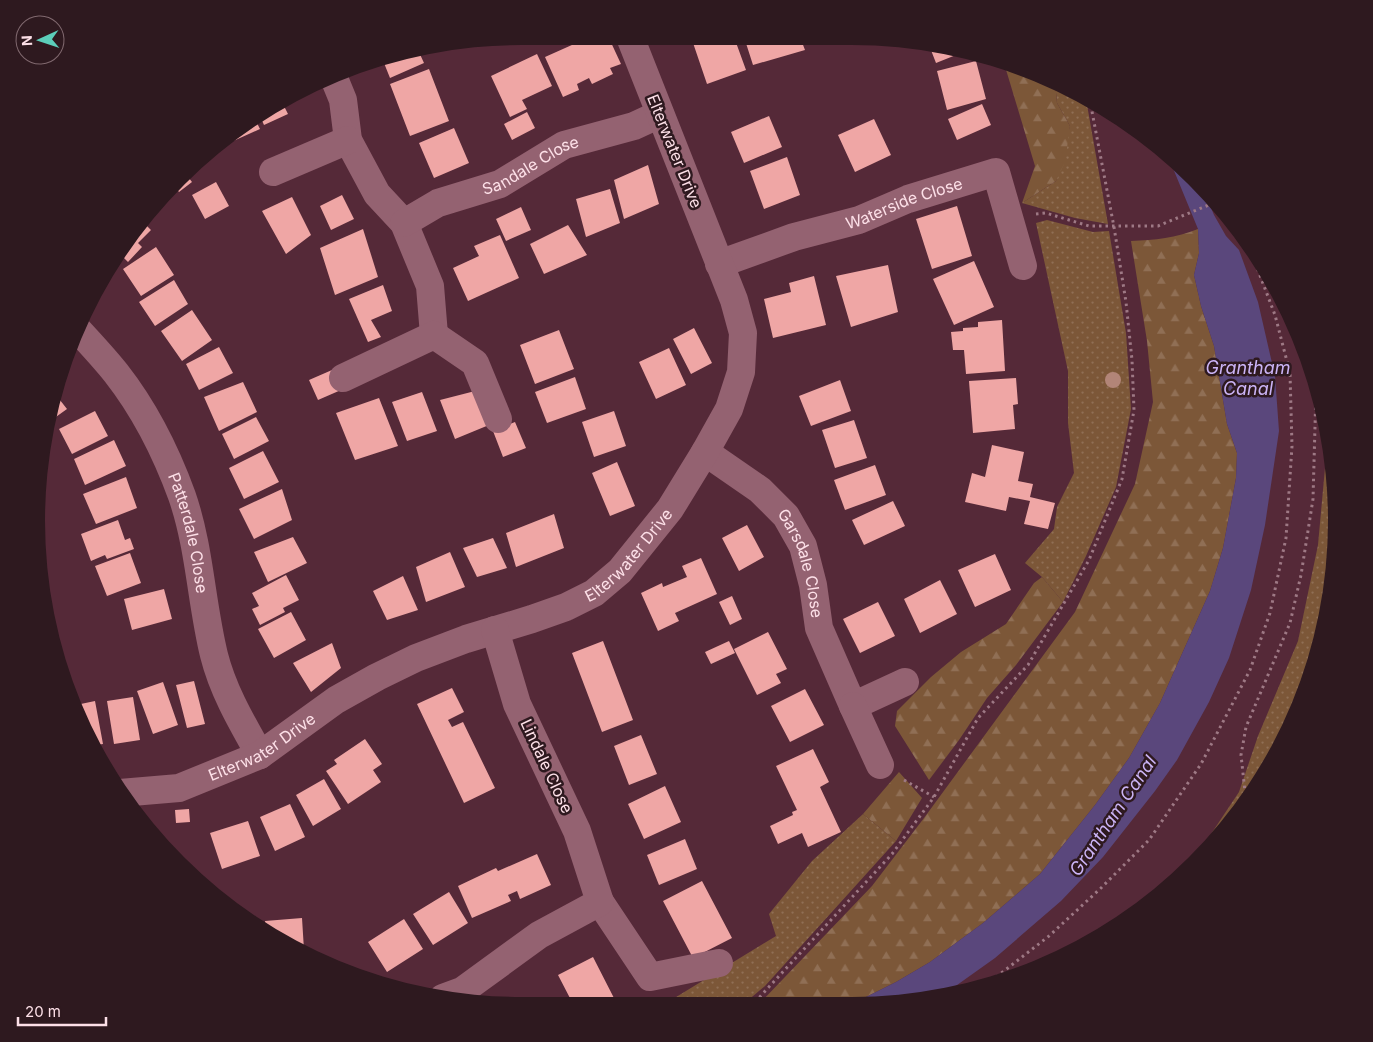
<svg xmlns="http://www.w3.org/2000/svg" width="1373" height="1042" viewBox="0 0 1373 1042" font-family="Inter,sans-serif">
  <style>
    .grass { fill: url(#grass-dots) }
    .forest { fill: url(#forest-firs) }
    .water { fill: #5a477c }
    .building { fill: #efa6a5 }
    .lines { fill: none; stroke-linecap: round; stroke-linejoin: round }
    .path { stroke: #9e7985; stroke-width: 3; stroke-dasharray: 2.5 4; stroke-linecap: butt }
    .minor { stroke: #946271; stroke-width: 28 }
    .tree { fill: #b28578 }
    .labels { text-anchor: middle; stroke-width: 5; stroke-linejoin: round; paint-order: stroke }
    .street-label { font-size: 16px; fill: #fde0e8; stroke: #2e191f }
    .water-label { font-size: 18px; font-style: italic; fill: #cbb4f6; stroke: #2e191f }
  </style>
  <defs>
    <pattern id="grass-dots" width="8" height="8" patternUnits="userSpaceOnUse" patternTransform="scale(1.25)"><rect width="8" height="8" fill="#7c5738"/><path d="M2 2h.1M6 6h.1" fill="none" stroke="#906f55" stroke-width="1.8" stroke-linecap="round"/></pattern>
    <pattern id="forest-firs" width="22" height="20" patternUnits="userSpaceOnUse" patternTransform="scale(1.25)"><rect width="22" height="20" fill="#7c5738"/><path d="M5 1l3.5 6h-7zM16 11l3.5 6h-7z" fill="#906f55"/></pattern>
  </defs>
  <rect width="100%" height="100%" fill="#552938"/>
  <path class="grass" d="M1055 82 1067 86 1086 99 1108 224 1075 218 1022 203 1056 181 1070 126 1057 103Z
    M1047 220 1093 232 1109 231 1126 333 1131 409 1116 487 1086 556 1063 602 1042 577 1025 563 1054 529 1057 507 1074 473 1068 423V371L1036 223Z
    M1328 435 1337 521 1327 615 1300 706 1255 790 1195 864 1168 886 1195 858 1239 792 1258 736 1298 641 1318 545Z
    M863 814 896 841 765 986 746 1002H668L776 936 769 914 812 861Z"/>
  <path class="forest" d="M1004 63 1055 82 1057 103 1070 126 1065 162 1056 181 1022 203 1035 166Z
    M1198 229 1199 253 1194 275 1201 306 1214 346 1227 424 1237 453 1236 478 1223 548 1210 591 1160 703 1129 758 1095 805 1040 874 983 923 930 962 896 982 856 1002H761L872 886 924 818 1075 612 1135 484 1153 402 1147 341 1131 241C1155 240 1176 238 1198 229Z
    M1042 577 1063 602 1016 665 987 698 959 740 929 780 895 726 897 711 931 677 961 652 1006 624 1034 583Z
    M899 772 922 798 896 841 863 814Z"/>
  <path class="water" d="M1170 161 1209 203 1214 215 1226 236 1239 250 1258 302 1275 376 1279 431 1265 525 1251 590 1229 658 1209 702 1177 760 1155 791 1103 857 1061 901 995 958 943 995 915 1002H856L896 982 930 962 983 923 1040 874 1095 805 1129 758 1160 703 1210 591 1223 548 1236 478 1237 453 1227 424 1214 346 1201 306 1194 275 1199 253 1198 229Z"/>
  <path class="building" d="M592 36H608L621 64 610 68 613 74 592 84 589 78 577 84 579 90 563 97 545 57Z
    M691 37H734L746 70 707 84Z
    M744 37H800L805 50 753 65Z
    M929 45 966 51 936 63Z
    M418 50 424 63 390 78 382 58 395 53Z
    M537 54 552 86 522 100 527 109 510 117 491 76Z
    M976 61 986 99 947 110 937 71Z
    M429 69 449 121 410 136 390 84Z
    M310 88 312 91 283 104 288 114 264 125 260 116 278 101Z
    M982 104 991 125 957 140 948 119Z
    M527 112 535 128 512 140 504 124Z
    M769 116 782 147 744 163 731 132Z
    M255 119 260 129 220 147H219Z
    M874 119 891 155 855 172 838 135Z
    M454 128 469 163 434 178 419 143Z
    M787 157 800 195 764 209 750 171Z
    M648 165 659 204 624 219 614 180Z
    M185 173 192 182 179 192 173 185 178 178Z
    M216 182 229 206 205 219 192 195Z
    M610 189 620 223 586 237 576 199Z
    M342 195 354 219 331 230 320 206Z
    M292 197 311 235 286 254 262 211Z
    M957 206 972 256 932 269 916 219Z
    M521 207 531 230 506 241 496 219Z
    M145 224 151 230 138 243 142 247 128 262 122 256Z
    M568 225 587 255 544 274 530 244Z
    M363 229 378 277 335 295 320 248Z
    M500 235 519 278 468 301 453 268 479 256 474 246Z
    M156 247 174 275 141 296 123 269Z
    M974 261 994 307 954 325 933 279Z
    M888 265 898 312 851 327 836 276Z
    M814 276 826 325 773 338 764 299 791 292 789 283Z
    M174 280 188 304 155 326 139 302Z
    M383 285 392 311 371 320 381 337 368 342 349 299Z
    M192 310 212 340 182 361 161 331Z
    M1002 320 1005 371 966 374 964 350H953L951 332 963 331V328L978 327V322Z
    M694 328 712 363 691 374 673 339Z
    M559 330 574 369 535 384 520 345Z
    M219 347 233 373 199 390 186 364Z
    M669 348 686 385 656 399 639 362Z
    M332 370 341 390 318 400 309 380Z
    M575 377 586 409 547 423 535 392Z
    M1016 378 1018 404 1013 405 1015 429 973 433 969 381Z
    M840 380 851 411 811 426 799 396Z
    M243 382 257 412 219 431 204 397Z
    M479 390 489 425 455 439 440 400Z
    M422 392 437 431 407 441 392 402Z
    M56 395 67 409 46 424 52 407Z
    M379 398 398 446 355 460 336 413Z
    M95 411 108 436 72 454 59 429Z
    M614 411 626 446 594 457 582 422Z
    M256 417 269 441 234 459 222 434Z
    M854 420 867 458 835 468 822 430Z
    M515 422 526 448 503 457 493 431Z
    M114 440 126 466 85 485 74 459Z
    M992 445 1024 452 1018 481 1033 484 1030 497 1055 503 1048 529 1024 524 1030 501 1009 497 1006 511 965 502 972 473 985 477Z
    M263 451 279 482 244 499 229 468Z
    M617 462 635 506 610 516 592 473Z
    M875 465 886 495 845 510 834 480Z
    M126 477 137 508 96 524 83 494Z
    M282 489 292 520 254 539 239 509Z
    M893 501 905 526 864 545 852 520Z
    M554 514 564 548 516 567 506 533Z
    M118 520 125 540 130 538 134 549 107 559 105 555 91 561 81 534Z
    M747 525 764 557 739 571 722 538Z
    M293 537 307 563 268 582 254 552Z
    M493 538 507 568 477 577 463 548Z
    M450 552 465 587 426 602 416 567Z
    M130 553 141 583 107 596 95 566Z
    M995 554 1011 590 975 607 958 570Z
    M701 558 717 594 675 613 679 621 658 631 641 593 662 583 663 587 687 577 682 566Z
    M286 575 299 600 283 608 285 612 260 625 252 609 259 606 252 593Z
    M403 576 418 610 387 620 373 591Z
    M940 580 957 614 920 633 904 599Z
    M164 589 172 619 132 630 124 599Z
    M732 596 742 619 730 625 719 602Z
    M878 602 895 636 860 653 843 619Z
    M291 612 306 640 274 658 258 629Z
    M768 632 787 669 776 674 781 683 757 695 734 649Z
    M603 641 633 720 602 732 572 653Z
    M729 641 735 653 711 664 705 652Z
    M332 643 341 668 311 692 293 663Z
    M194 681 205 724 187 728 176 685Z
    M163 682 178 725 153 734 137 691Z
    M452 688 464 712 448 720 452 727 463 722 495 788 464 803 417 704Z
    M805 689 824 725 790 742 771 706Z
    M133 697 140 740 114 744 107 701Z
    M95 701 103 744 96 745 76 705Z
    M641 735 657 774 629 785 614 746Z
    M365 739 382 764 373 770 381 782 348 804 326 771 337 764 334 760Z
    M813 749 829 782 820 787 841 832 808 847 802 833 778 844 770 826 793 815 792 812 797 810 776 766Z
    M324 779 341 809 313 826 296 795Z
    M665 786 681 822 644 839 628 804Z
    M290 804 305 837 275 851 260 817Z
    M189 809 190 822 176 823 175 810Z
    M248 821 260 856 222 869 210 833Z
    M685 839 697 869 659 885 647 855Z
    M537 854 551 885 520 899 517 891 508 895 511 901 472 918 458 886 496 868 498 871Z
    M702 881 732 938 693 958 663 901Z
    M449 892 468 923 433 945 413 914Z
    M302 918 304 950 266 931 265 921Z
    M404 919 423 949 387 972 368 942Z
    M593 957 616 1002H572L558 975Z"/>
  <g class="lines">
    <path class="path" d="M1036 214 1046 213 1089 226H1158L1211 204
      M904 780 934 797
      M1246 801 1241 755 1246 727 1290 623 1301 575 1313 499 1316 390
      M986 985 1049 936 1101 888 1149 840 1201 764 1250 670 1270 613 1286 538 1292 446 1290 373 1275 315 1248 244
      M755 1002 892 854 934 797 978 718 1028 665 1089 560 1122 479 1134 410 1132 360 1126 302 1114 227 1090 101"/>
    <g class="minor">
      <path d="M334 78 343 100 348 140 377 194 404 223 430 286 434 335"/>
      <path d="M273 172 348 140"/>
      <path id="s1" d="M404 223 438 203 500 184 564 145 634 126 660 114"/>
      <path id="s2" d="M719 264 794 237 859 220 908 199 996 172 1023 266"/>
      <path id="s3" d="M78 330C91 344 104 358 116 373 145 410 166 452 182 496 200 548 201 602 214 655 223 691 242 723 260 755"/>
      <path d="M343 378 434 335 475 363 498 419"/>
      <path id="s4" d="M705 452 760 490 786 516 803 546 813 585 819 628 853 706 905 682"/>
      <path d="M853 706 880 765"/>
      <path id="s5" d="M120 793 179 788 260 755 336 700 377 677 416 658 466 639 532 619 566 607 594 593 620 571 670 509 705 452 729 409 741 372 743 333 734 300 630 37"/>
      <path d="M600 902 650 977 719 963"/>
      <path d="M443 998 462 991 539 935 600 902 577 831 517 704 495 630"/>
    </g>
  </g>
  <circle class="tree" cx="1113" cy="380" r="8"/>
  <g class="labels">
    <g class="street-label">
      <text transform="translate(675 151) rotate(68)" y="6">Elterwater Drive</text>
      <text dy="6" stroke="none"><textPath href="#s1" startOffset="140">Sandale Close</textPath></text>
      <text dy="6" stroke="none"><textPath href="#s2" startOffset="195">Waterside Close</textPath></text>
      <text dy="6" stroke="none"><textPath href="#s3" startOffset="235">Patterdale Close</textPath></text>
      <text dy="6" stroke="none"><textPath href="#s5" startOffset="572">Elterwater Drive</textPath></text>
      <text dy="6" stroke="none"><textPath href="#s4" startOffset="154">Garsdale Close</textPath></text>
      <text dy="6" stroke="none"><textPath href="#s5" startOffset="152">Elterwater Drive</textPath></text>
      <text transform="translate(547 766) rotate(65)" y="6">Lindale Close</text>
    </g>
    <g class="water-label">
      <text x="1248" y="374">Grantham<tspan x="1248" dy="21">Canal</tspan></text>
      <text transform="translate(1113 816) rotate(-56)" y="6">Grantham Canal</text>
    </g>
  </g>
  <path d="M0 0H1373V1042H0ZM521 45H852A476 476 0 0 1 1328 521V521A476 476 0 0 1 852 997H521A476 476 0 0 1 45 521V521A476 476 0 0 1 521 45Z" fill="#2e191f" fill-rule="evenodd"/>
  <g transform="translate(40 40) rotate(267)"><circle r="24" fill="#2e191f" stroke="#81696f"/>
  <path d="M0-4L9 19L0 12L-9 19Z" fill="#5cceba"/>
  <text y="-8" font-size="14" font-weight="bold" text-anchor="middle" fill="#fde0e8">N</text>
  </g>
  <path d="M18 1017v8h88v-8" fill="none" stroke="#fde0e8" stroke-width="2.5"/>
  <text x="25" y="1017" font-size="15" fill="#fde0e8" stroke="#2e191f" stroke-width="4" paint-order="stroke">20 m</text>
</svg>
